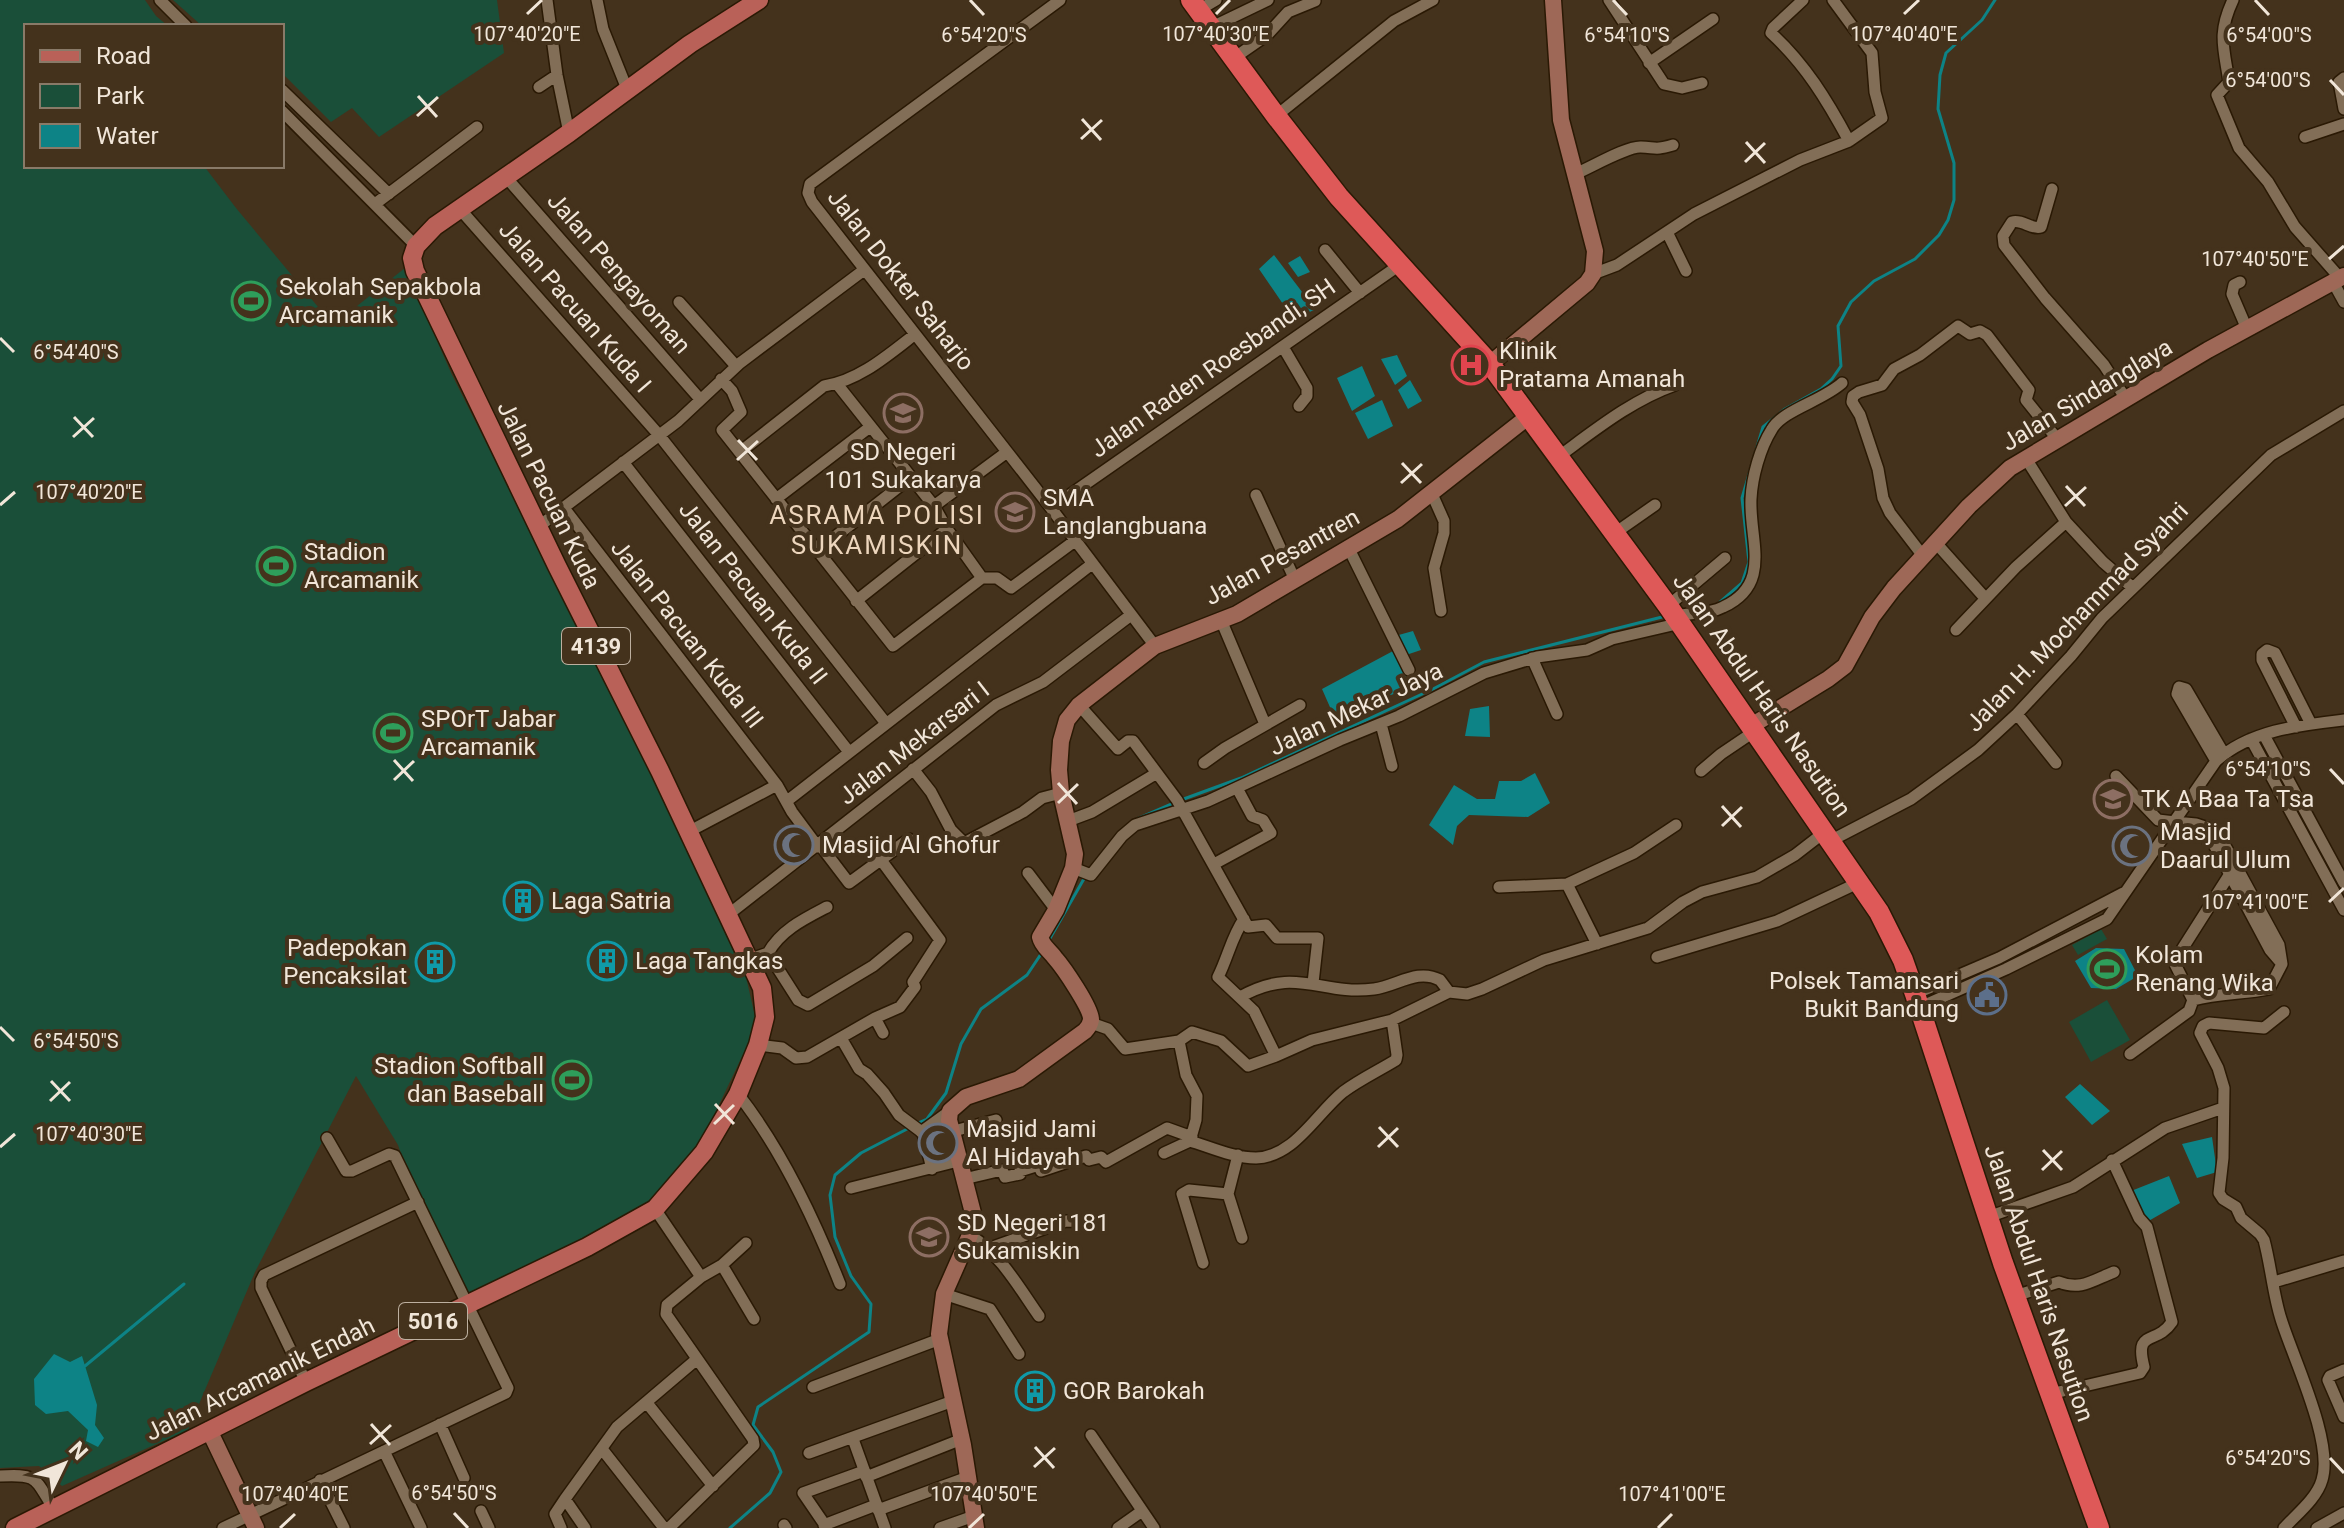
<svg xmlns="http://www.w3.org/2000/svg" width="2344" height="1528" viewBox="0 0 2344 1528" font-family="Roboto,sans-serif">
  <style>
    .green { fill: #1a4f39 }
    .water { fill: #0d8386 }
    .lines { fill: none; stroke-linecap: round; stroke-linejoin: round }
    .stream { stroke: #0d8386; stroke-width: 3 }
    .street-casing { stroke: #2a1904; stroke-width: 14 }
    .secondary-casing { stroke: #2a1904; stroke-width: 19 }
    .primary-casing { stroke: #2a1904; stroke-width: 21 }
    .highway-casing { stroke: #2a1904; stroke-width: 23 }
    .street { stroke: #826e57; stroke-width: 11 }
    .secondary { stroke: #9e6857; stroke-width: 16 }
    .primary { stroke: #b96158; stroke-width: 18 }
    .highway { stroke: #de5958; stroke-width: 20 }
    .ticks { fill: none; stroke: #f1e6d9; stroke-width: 3 }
    .labels { text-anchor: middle; stroke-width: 8; stroke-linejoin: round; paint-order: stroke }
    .shield { fill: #44321c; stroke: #bdb0a0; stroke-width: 2 }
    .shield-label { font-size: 22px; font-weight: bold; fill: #f1e6d9 }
    .street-label { font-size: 24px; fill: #f1e6d9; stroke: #44321c }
    .poi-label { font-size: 24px; fill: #f1e6d9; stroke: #44321c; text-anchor: start }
    .neighbourhood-label { font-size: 26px; letter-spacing: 2px; fill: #edd6bd; stroke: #44321c }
    .ticks-label { font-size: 20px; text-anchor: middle; fill: #f1e6d9; stroke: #44321c; stroke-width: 8; stroke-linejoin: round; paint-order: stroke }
  </style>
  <rect width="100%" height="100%" fill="#44321c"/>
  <path class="green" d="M0 0H145L156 16 168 26H26V166H204L236 208 333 325 405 268 452 375 683 834 743 964 757 1025 685 1176 654 1206 468 1299 418 1202 398 1145 356 1076 255 1272 188 1430 62 1486 39 1466 0 1468Z
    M173 0H497L504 53 379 137 352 108 331 122 282 73V26H202Z
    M2101 929 2107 939 2078 955 2072 945Z
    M2107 1000 2130 1040 2091 1062 2069 1022Z"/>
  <path class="water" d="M1274 255 1315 309H1316L1299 317 1285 307 1259 269Z
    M1300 256 1310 272 1298 277 1288 263Z
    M1397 355 1407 376 1395 385 1381 359Z
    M1362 366 1375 396 1352 411 1337 378Z
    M1410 380 1422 401 1408 409 1398 390Z
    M1382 400 1393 426 1368 439 1355 413Z
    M1413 631 1421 650 1406 655 1395 636Z
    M1393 651 1412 688 1333 714 1322 689Z
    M1489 706 1490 737 1465 736 1470 709Z
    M1535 773 1550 803 1528 817 1469 815 1457 826 1453 845 1429 825 1454 785 1477 799H1495L1499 781H1521Z
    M2096 948 2124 949 2138 976 2116 989 2091 988 2075 961Z
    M2080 1084 2110 1111 2092 1125 2065 1097Z
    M2212 1137 2217 1172 2197 1178 2182 1144Z
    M2169 1176 2180 1203 2145 1223 2131 1191Z
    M54 1354 70 1362 82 1356 97 1405 95 1425 104 1438 98 1447 86 1441 88 1430 68 1411 46 1414 35 1405 34 1379Z"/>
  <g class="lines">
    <path class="stream" d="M1719 603 1742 583 1749 562 1742 498 1763 427 1785 409 1821 389 1832 379 1841 366 1838 326 1851 302 1874 281 1915 259 1939 235 1948 220 1954 200V163L1938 109 1940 75 1946 53 1982 20 1995 0
      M1181 800 1241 778 1433 689 1484 662 1666 616
      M1137 819 1174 803
      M1049 940 1085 877
      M918 1123 927 1119 946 1093 961 1044 981 1009 1027 975 1041 954
      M85 1366 184 1284
      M730 1528 770 1493 781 1472 773 1452 753 1425 758 1407 869 1332 871 1304 851 1276 835 1237 830 1195 835 1175 861 1153 911 1127"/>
    <g class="street-casing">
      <path id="street" d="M160 0 186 26
        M547 0 557 75 569 133
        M597 0 603 29 627 89
        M1060 0 810 184 808 193 812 202 1051 508 1155 646
        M1609 0 1664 84 1682 88 1702 83
        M1803 0 1773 28 1771 33C1805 64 1827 100 1849 141
        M2233 0C2217 34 2224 48 2229 82L2217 95 2239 148 2268 182 2295 227 2340 278
        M1199 10 1216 0
        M1212 27 1268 0
        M1234 58 1267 35 1288 12 1315 1
        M1649 63 1713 19
        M2344 78 2339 82 2344 109
        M539 87 557 75
        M282 90 389 194
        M282 111 416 246
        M1276 116 1394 21 1433 0
        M2305 137 2344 124
        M1575 174C1590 168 1627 146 1641 147 1658 148 1655 150 1673 145
        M505 176 699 398
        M2052 189 2041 227C2031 230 2023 219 2012 222L2003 236 2004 245 2045 298 2104 365 2126 399
        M375 204 477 127
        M459 208 659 435 885 722
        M1667 232 1686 271
        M1325 250 1360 293
        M1593 274 1617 265 1694 214 1800 160 1849 141 1882 118 1875 92 1872 53 1833 0
        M2240 282 2234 285 2232 294 2247 329
        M2333 282 2344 302
        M679 302 736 366
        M1283 347 1307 388V396L1299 406
        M721 379 732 391 741 412 722 430 893 646 982 578H997L1011 588 1076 540
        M837 384 934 506 947 529 982 578
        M740 452 824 386C858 381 887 356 914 335
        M1558 457C1595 430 1632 400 1675 385
        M623 462 849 752
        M1432 494 1444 521V533L1434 568 1441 611
        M1256 495 1295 580
        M776 499 870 427
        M934 506 1007 452
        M564 508 777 785 792 812 818 847
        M1051 508 1401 264
        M2066 522 2103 562 2133 588
        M538 527 678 421 740 363 864 270
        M1615 533 1655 505
        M1936 543 1985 598
        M1349 549 1409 670
        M817 551 910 478
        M1923 556 1890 513 1883 498 1878 469 1860 415 1852 402 1853 396 1859 392 1882 385 1894 369 1920 355 1958 326 1970 334 1980 331 1987 335 2029 390 2026 400 2058 440
        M856 601 947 529
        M1668 606 1725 558
        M1676 616C1691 612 1708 615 1723 607 1773 584 1749 540 1751 499 1752 477 1760 448 1772 429 1783 410 1822 401 1842 383
        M1221 620 1265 724
        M1956 630 2016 567 2066 522 2025 457
        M1532 658 1557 714
        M1079 705 1118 749 1128 741H1133L1177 800 1248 927 1266 925 1277 938H1318L1313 983
        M2017 714 2056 763
        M1381 724 1392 766
        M2296 727 2262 660V654L2267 650 2275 653 2311 724
        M2264 735 2344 883
        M2251 739 2344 910
        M2216 761 2177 694 2179 687 2186 689 2224 754
        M1204 763 1225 748 1300 705
        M913 769 931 792 951 830 964 843 1023 812 1042 798 1061 793
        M1701 771 1721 754 1755 731
        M2116 776 2158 820 2175 822
        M787 801 1092 564
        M1068 821 1092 812 1157 773
        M2175 822 2196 824 2217 831 2279 945 2282 964 2270 950 2212 841 2193 833Z
        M688 832 777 785
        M1832 840 1911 799 1978 750 2017 714 2071 656 2102 618 2271 455 2344 411
        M820 845 849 883 909 839
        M1214 864 1271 833 1263 820 1252 816 1237 788
        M1073 868 1091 875 1122 836 1135 825 1208 801 1340 740 1399 716 1484 673 1537 657 1587 650 1612 639 1681 623
        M1028 873 1056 910
        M1567 884 1634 853 1676 825
        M1499 887 1567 884 1597 944
        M729 914 996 705 1043 682 1131 615
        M1244 919C1232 936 1228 957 1218 977L1254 1011 1276 1056 1312 1040 1392 1020
        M768 953C781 930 804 919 827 907
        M1657 957 1777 921 1860 882
        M751 959 768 953 798 1000 808 1005 873 966 907 938
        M1915 994 1999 958 2123 893
        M1240 997C1297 965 1320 996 1374 989 1397 986 1417 968 1440 980L1449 992 1467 994 1482 989 1544 960 1648 928 1683 902 1702 892 1757 877 1795 855 1826 831
        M2193 1000 2174 962 2233 869
        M1918 1008 2006 969 2107 919 2216 761C2250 730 2300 725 2344 720
        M2284 1012 2264 1028 2209 1023 2203 1026 2200 1033 2218 1068 2224 1088 2223 1158 2219 1193 2223 1199 2236 1207 2241 1218 2260 1234 2264 1240C2271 1266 2273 1294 2281 1319 2293 1358 2334 1442 2322 1480 2317 1498 2297 1514 2284 1528
        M875 1018 883 1033
        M1091 1023 1108 1029 1125 1049 1179 1041 1192 1032 1221 1041 1248 1066 1276 1056
        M841 1038 859 1069 867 1074 884 1093 899 1115 923 1133 932 1169
        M758 1045 782 1048 796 1058 807 1057 875 1018 900 1007 915 987 913 982 940 940 881 860
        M2130 1054 2189 1011 2193 1000C2218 993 2244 994 2269 989L2282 964
        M738 1094C782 1150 814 1218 840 1284
        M921 1132 950 1111
        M950 1132 996 1120
        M1190 1141C1210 1147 1234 1158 1256 1158 1294 1157 1316 1114 1343 1092 1359 1080 1378 1071 1396 1060L1397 1055 1392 1020 1449 992
        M1164 1153 1190 1141 1196 1120 1197 1096 1186 1075 1179 1041
        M1238 1155 1228 1194 1242 1238
        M964 1179 1002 1170 1005 1177 1020 1174V1171L1039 1165 1041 1171 1086 1156 1089 1160 1101 1157 1106 1162 1167 1128 1192 1137
        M851 1188 958 1161
        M655 1209 701 1277 667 1305 666 1314 753 1439 754 1445 669 1528
        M1988 1217 2073 1187 2165 1128 2223 1108
        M970 1235C1001 1255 1018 1286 1039 1316
        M990 1248 1066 1221 1089 1222
        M1203 1263 1182 1194 1189 1190 1228 1194
        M722 1265 754 1319
        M701 1277 722 1265 746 1243
        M2274 1282 2344 1261
        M944 1294 990 1309 1019 1354
        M2015 1296 2059 1282C2081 1291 2093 1280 2114 1272
        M2344 1370 2330 1376 2328 1380 2344 1417
        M306 1382 261 1288V1281L264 1275 418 1202
        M813 1387 940 1339
        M2050 1394 2140 1373 2144 1367C2134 1328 2156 1346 2172 1322L2147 1227 2139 1218 2112 1160
        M647 1403 713 1486
        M440 1424 464 1478
        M1091 1435 1154 1528
        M853 1439 885 1528
        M602 1449 664 1528
        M384 1451 421 1528
        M809 1453 953 1401
        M0 1476C39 1474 34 1478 54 1509
        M866 1477 962 1439
        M320 1480 344 1528
        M878 1510 968 1477
        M481 1511 489 1528
        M784 1525 786 1528
        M824 1525 876 1505
        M223 1528 506 1393 508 1388 395 1156 389 1154 352 1171H346L327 1138
        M561 1528 555 1514 565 1499
        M585 1528 565 1499 617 1427 697 1359
        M827 1528 803 1493 864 1471
        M940 1528 974 1516
        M1118 1528 1142 1511
        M2317 1528 2344 1513"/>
    </g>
    <g class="secondary-casing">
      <path id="secondary" d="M1490 364 1587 283 1593 274 1595 251 1561 120 1553 0
        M1751 726 1828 679 1845 666 1872 617 1894 588 1969 506 2010 468 2208 350 2344 276
        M209 1430 256 1528
        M976 1528 963 1445 939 1334 944 1294 970 1235 973 1213 949 1120 950 1111 966 1097 1019 1079 1085 1031C1088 1028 1090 1025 1091 1020 1092 1009 1063 967 1055 958 1049 950 1042 946 1040 937L1056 910 1073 868 1075 854 1061 793 1059 770 1061 741 1067 720 1079 705 1155 646 1237 614 1398 519 1529 416"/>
    </g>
    <g class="primary-casing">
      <path id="primary" d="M15 1528 306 1382 587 1247 655 1209 704 1152 738 1094 758 1045 765 1017 762 988 660 771 557 566 415 271 412 258 416 246 435 226 569 133 690 44 759 0"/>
    </g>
    <g class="highway-casing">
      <path id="highway" d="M1191 0 1276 116 1339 197 1490 364 1668 606 1879 912 1903 960 1915 994 2003 1263 2099 1528"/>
    </g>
    <use href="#street" class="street"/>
    <use href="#secondary" class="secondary"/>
    <use href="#primary" class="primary"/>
    <use href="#highway" class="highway"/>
  </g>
  <path class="ticks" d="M970 0 984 15M1613 0 1627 15M2255 0 2269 15M527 14 542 0M1216 14 1230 0M1904 14 1919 0M2330 80 2344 95M418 96 437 117M417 116 438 97M1082 119 1101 140M1081 139 1102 120M1746 142 1765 163M1745 162 1765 143M2329 259 2344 246M0 338 14 352M74 417 93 437M73 437 94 418M738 440 757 460M737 460 758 441M1402 463 1421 483M1401 483 1422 464M2066 486 2085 506M0 505 15 492M2065 506 2086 487M394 760 413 781M2330 769 2344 784M394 780 414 761M1058 783 1077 804M1058 803 1078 784M1722 806 1741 827M1722 826 1742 807M2329 902 2344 888M0 1027 14 1041M51 1081 70 1101M50 1101 70 1082M715 1104 734 1124M714 1124 734 1105M1379 1127 1398 1147M0 1147 15 1134M1378 1147 1398 1128M2043 1150 2062 1170M2042 1170 2062 1151M371 1424 390 1445M370 1444 391 1425M1035 1447 1054 1468M2330 1458 2344 1473M1034 1467 1055 1448M454 1513 468 1528M280 1528 295 1514M969 1528 984 1514M1658 1528 1672 1514"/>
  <defs>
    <g id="stadium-ring" transform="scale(2)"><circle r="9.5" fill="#44321c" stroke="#2e9e5b" stroke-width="1.5"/><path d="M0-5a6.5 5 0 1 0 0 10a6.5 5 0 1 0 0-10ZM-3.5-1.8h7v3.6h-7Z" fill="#2e9e5b"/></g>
    <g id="hospital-ring" transform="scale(2)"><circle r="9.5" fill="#44321c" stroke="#e0444e" stroke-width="1.5"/><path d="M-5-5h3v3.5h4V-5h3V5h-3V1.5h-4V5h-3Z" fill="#e0444e"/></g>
    <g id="school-ring" transform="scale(2)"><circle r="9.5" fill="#44321c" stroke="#8d6e63" stroke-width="1.5"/><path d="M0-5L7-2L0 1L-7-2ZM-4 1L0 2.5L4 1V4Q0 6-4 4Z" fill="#8d6e63"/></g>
    <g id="mosque-ring" transform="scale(2)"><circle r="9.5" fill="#44321c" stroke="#6b7280" stroke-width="1.5"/><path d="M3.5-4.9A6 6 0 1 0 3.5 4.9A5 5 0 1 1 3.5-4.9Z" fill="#6b7280"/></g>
    <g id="building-ring" transform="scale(2)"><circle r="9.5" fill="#44321c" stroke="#0f9aa8" stroke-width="1.5"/><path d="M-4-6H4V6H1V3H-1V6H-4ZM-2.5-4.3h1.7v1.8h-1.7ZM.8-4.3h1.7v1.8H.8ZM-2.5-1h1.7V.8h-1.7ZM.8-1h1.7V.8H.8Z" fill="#0f9aa8"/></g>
    <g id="civic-ring" transform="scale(2)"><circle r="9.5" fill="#44321c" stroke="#5c6f8a" stroke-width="1.5"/><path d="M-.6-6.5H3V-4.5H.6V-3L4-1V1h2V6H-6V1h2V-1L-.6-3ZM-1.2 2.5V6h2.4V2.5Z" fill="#5c6f8a"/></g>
  </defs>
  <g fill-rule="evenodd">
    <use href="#stadium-ring" x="251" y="301"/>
    <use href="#hospital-ring" x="1471" y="365"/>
    <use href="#school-ring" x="903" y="413"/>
    <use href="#school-ring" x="1015" y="512"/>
    <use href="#stadium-ring" x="276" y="566"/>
    <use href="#stadium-ring" x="393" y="733"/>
    <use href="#school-ring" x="2113" y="799"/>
    <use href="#mosque-ring" x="794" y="845"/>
    <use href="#mosque-ring" x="2132" y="846"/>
    <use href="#building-ring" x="523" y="901"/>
    <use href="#building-ring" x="607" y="961"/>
    <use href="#building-ring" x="435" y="962"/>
    <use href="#stadium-ring" x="2107" y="969"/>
    <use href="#civic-ring" x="1987" y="995"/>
    <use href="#stadium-ring" x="572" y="1080"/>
    <use href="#mosque-ring" x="938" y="1143"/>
    <use href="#school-ring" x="929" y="1237"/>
    <use href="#building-ring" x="1035" y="1391"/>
  </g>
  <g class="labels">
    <g class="shield">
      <rect x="562" y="628" width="68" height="36" rx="6"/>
      <rect x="399" y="1303" width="68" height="36" rx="6"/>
    </g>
    <g class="shield-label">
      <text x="596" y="654">4139</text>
      <text x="433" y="1329">5016</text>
    </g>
    <g class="street-label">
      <text transform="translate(619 273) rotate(49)" y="8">Jalan Pengayoman</text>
      <text transform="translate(901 280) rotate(52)" y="8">Jalan Dokter Saharjo</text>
      <text transform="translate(575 307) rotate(49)" y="8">Jalan Pacuan Kuda I</text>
      <text transform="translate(1213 368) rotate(-35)" y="8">Jalan Raden Roesbandi, SH</text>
      <text transform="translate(2087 395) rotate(-31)" y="8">Jalan Sindanglaya</text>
      <text transform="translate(549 495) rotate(64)" y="8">Jalan Pacuan Kuda</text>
      <text transform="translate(1282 557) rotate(-29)" y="8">Jalan Pesantren</text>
      <text transform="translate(753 593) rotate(52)" y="8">Jalan Pacuan Kuda II</text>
      <text transform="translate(2077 617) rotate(-46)" y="8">Jalan H. Mochammad Syahri</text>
      <text transform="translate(687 634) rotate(52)" y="8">Jalan Pacuan Kuda III</text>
      <text transform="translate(1762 695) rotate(55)" y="8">Jalan Abdul Haris Nasution</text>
      <text transform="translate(1356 709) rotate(-25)" y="8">Jalan Mekar Jaya</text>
      <text transform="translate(914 743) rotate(-38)" y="8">Jalan Mekarsari I</text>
      <text transform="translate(2039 1283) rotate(71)" y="8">Jalan Abdul Haris Nasution</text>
      <text transform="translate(260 1379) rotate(-26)" y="8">Jalan Arcamanik Endah</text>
    </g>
    <g class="poi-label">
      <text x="279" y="295">Sekolah Sepakbola<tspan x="279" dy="28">Arcamanik</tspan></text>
      <text x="1499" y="359">Klinik<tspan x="1499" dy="28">Pratama Amanah</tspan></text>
      <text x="903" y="460" text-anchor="middle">SD Negeri<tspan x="903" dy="28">101 Sukakarya</tspan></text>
      <text x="1043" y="506">SMA<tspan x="1043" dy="28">Langlangbuana</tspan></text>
      <text x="304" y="560">Stadion<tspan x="304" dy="28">Arcamanik</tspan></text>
      <text x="421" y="727">SPOrT Jabar<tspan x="421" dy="28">Arcamanik</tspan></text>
      <text x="2141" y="807">TK A Baa Ta Tsa</text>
      <text x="2160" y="840">Masjid<tspan x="2160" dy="28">Daarul Ulum</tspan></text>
      <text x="822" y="853">Masjid Al Ghofur</text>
      <text x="551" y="909">Laga Satria</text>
      <text x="407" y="956" text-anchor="end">Padepokan<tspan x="407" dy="28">Pencaksilat</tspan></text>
      <text x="2135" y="963">Kolam<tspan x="2135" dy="28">Renang Wika</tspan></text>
      <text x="635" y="969">Laga Tangkas</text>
      <text x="1959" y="989" text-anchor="end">Polsek Tamansari<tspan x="1959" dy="28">Bukit Bandung</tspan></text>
      <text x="544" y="1074" text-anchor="end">Stadion Softball<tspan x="544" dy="28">dan Baseball</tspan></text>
      <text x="966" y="1137">Masjid Jami<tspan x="966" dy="28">Al Hidayah</tspan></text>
      <text x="957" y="1231">SD Negeri 181<tspan x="957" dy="28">Sukamiskin</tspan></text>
      <text x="1063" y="1399">GOR Barokah</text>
    </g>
    <g class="neighbourhood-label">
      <text x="877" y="524">ASRAMA POLISI<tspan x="877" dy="30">SUKAMISKIN</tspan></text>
    </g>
  </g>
  <g class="ticks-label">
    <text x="527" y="41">107°40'20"E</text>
    <text x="1216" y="41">107°40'30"E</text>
    <text x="1904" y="41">107°40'40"E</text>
    <text x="984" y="42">6°54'20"S</text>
    <text x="1627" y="42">6°54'10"S</text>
    <text x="2269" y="42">6°54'00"S</text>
    <text x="2268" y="87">6°54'00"S</text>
    <text x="2255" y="266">107°40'50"E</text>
    <text x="76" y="359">6°54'40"S</text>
    <text x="89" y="499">107°40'20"E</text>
    <text x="2268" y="776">6°54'10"S</text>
    <text x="2255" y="909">107°41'00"E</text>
    <text x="76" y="1048">6°54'50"S</text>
    <text x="89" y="1141">107°40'30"E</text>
    <text x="2268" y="1465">6°54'20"S</text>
    <text x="454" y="1500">6°54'50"S</text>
    <text x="295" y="1501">107°40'40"E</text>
    <text x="984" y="1501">107°40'50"E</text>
    <text x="1672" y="1501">107°41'00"E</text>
  </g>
  <rect x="24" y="24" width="260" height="144" fill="#44321c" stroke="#897a68" stroke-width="2"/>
  <rect x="40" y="50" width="40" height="12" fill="#b96158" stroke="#897a68" stroke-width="2"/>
  <text x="96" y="64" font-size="24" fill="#f1e6d9">Road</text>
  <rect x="40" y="84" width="40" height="24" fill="#1a4f39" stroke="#897a68" stroke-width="2"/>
  <text x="96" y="104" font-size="24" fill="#f1e6d9">Park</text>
  <rect x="40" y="124" width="40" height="24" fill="#0d8386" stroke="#897a68" stroke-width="2"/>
  <text x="96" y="144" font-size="24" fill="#f1e6d9">Water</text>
  <g transform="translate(64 1464) rotate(47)" stroke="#44321c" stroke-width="6" paint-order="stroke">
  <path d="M0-6L14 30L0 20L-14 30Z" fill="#f1e6d9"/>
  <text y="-12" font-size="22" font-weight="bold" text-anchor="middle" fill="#f1e6d9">N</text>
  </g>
</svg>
